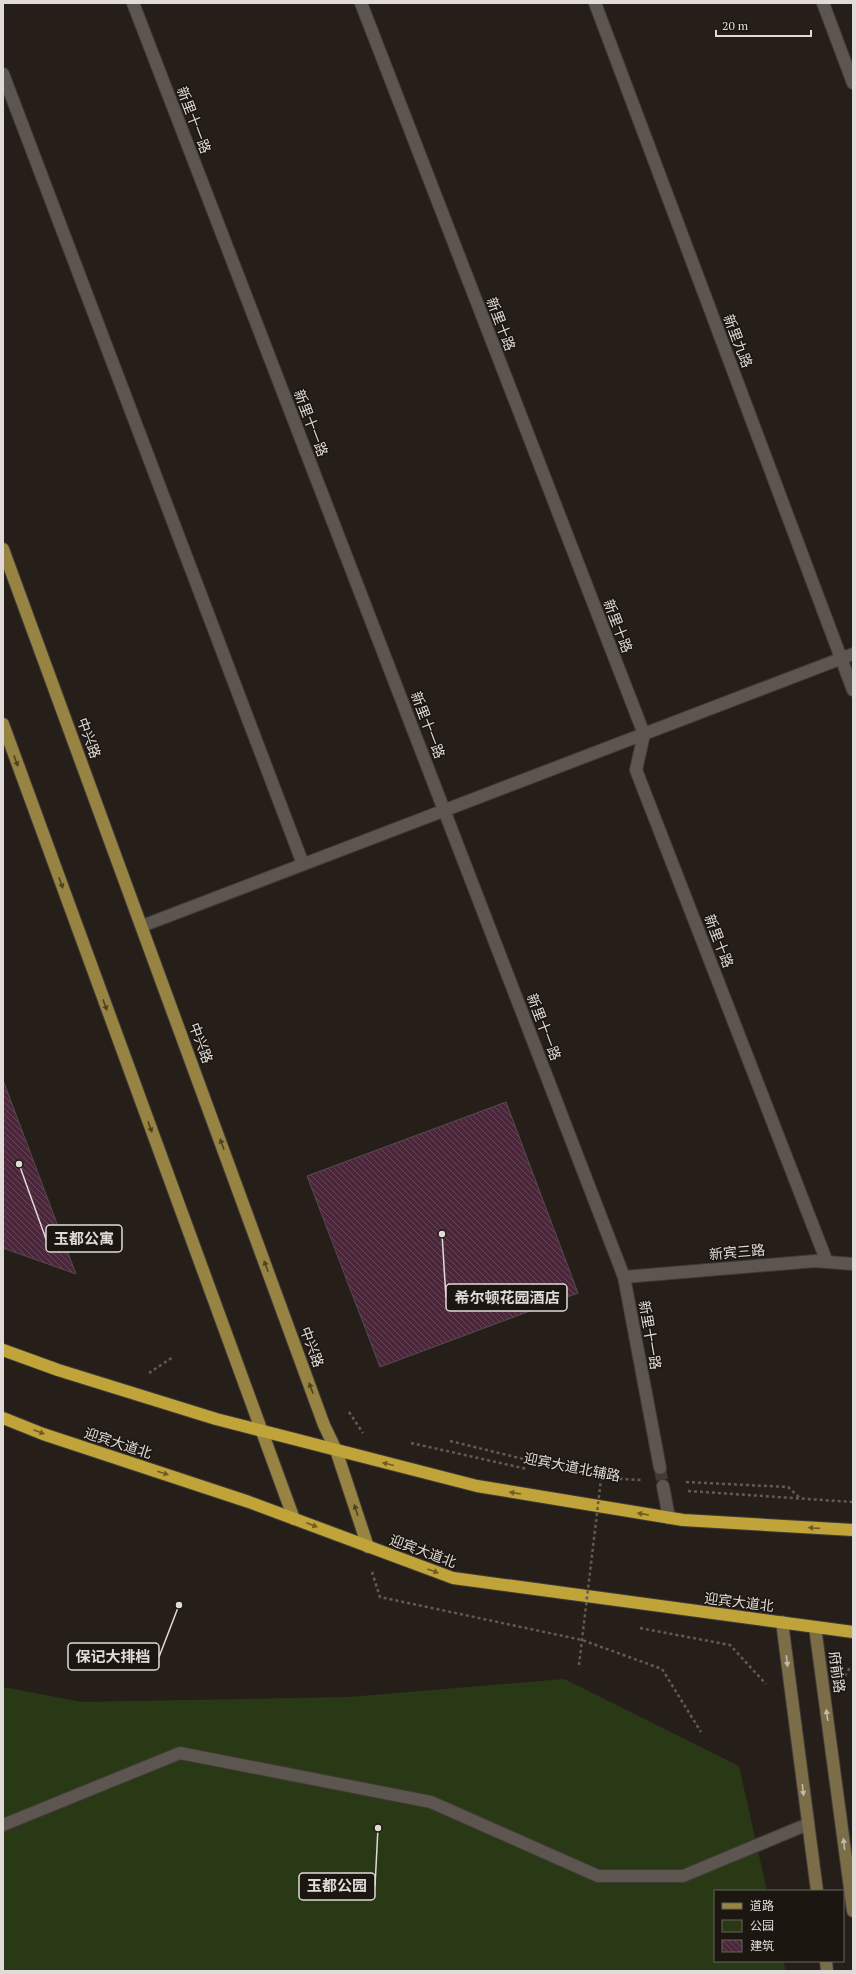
<svg xmlns="http://www.w3.org/2000/svg" width="856" height="1974" viewBox="0 0 856 1974" font-family="'PT Serif','Noto Sans SC',serif">
  <style>
    .park { fill: #293916 }
    .building { fill: url(#building-back-hatch); stroke: #554b50 }
    .lines { fill: none; stroke-linecap: round; stroke-linejoin: round }
    .street-tunnel { stroke: #423b36; stroke-width: 12; stroke-dasharray: 12 6; stroke-linecap: butt }
    .lane-casing { stroke: #413b38; stroke-width: 14 }
    .street-casing { stroke: #413b38; stroke-width: 14 }
    .secondary-casing { stroke: #413b38; stroke-width: 14 }
    .primary-casing { stroke: #413b38; stroke-width: 14 }
    .highway-casing { stroke: #413b38; stroke-width: 14 }
    .path { stroke: #615b56; stroke-width: 2.5; stroke-dasharray: 3 3; stroke-linecap: butt }
    .lane { stroke: #5d554f; stroke-width: 12 }
    .street { stroke: #5d554f; stroke-width: 12 }
    .secondary { stroke: #7b6d48; stroke-width: 12 }
    .primary { stroke: #988442; stroke-width: 12 }
    .highway { stroke: #c0a439; stroke-width: 12 }
    .path-bridge { stroke: #615b56; stroke-width: 2.5; stroke-dasharray: 3 3; stroke-linecap: butt }
    .oneway { fill: #4e4224 }
    .oneway2 { fill: #6e5d24 }
    .oneway3 { fill: #c2baad }
    .labels { text-anchor: middle; stroke-width: 3; stroke-linejoin: round; paint-order: stroke }
    .street-label { font-size: 14px; fill: #e0dbd8; stroke: #1c1610 }
    .leader { fill: none; stroke: #e0dbd8; stroke-width: 1.5 }
    .callout-dot { fill: #e0dbd8; stroke: #1c1610; stroke-width: 1.5 }
    .callout { fill: #1c1610; stroke: #e0dbd8; stroke-width: 1.5 }
    .callout-label { font-size: 15px; text-anchor: middle; font-weight: bold; fill: #e0dbd8 }
  </style>
  <defs>
    <pattern id="building-back-hatch" width="6" height="6" patternUnits="userSpaceOnUse"><rect width="6" height="6" fill="#4c273b"/><path d="M-1 5l2 2M0 0l6 6M5-1l2 2" fill="none" stroke="#664657"/></pattern>
  </defs>
  <rect width="100%" height="100%" fill="#261f19"/>
  <path class="park" d="M564 1679 739 1766 767 1891H715V1961H783L786 1971H3V1687L82 1702 349 1697Z"/>
  <path class="building" d="M3 1080 76 1274 3 1248Z
    M506 1102 578 1293 380 1367 307 1176Z"/>
  <g class="lines">
    <path class="street-tunnel" d="M660 1468 663 1486"/>
    <g class="lane-casing">
      <path id="lane" d="M3 74 303 864
        M3 1825 180 1753 431 1802 598 1876H683L808 1824"/>
    </g>
    <g class="street-casing">
      <path id="street" d="M133 3 624 1277 660 1468
        M361 3 644 734 636 770 827 1262
        M595 3 853 690
        M823 3 853 83
        M142 926 853 654
        M624 1277 815 1261 853 1264
        M663 1486 669 1518"/>
    </g>
    <g class="secondary-casing">
      <path id="secondary" d="M782 1622 817 1891
        M815 1627 853 1911
        M826 1961 827 1971"/>
    </g>
    <g class="primary-casing">
      <path id="primary" d="M3 549 324 1425 336 1450 368 1547
        M3 724 294 1519"/>
    </g>
    <g class="highway-casing">
      <path id="highway" d="M3 1350 58 1370 216 1419 477 1486 683 1520 853 1530
        M3 1418 43 1434 249 1502 453 1578 853 1632"/>
    </g>
    <path class="path" d="M149 1373 173 1357
      M349 1412 363 1433
      M450 1441 601 1478 641 1480
      M411 1443 527 1469
      M686 1482 788 1487 800 1498
      M688 1491 853 1502
      M372 1572 380 1597 582 1640 662 1669 701 1732
      M640 1628 730 1645 766 1684
      M845 1676 849 1669H853"/>
    <use href="#lane" class="lane"/>
    <use href="#street" class="street"/>
    <use href="#secondary" class="secondary"/>
    <use href="#primary" class="primary"/>
    <use href="#highway" class="highway"/>
    <path class="path-bridge" d="M579 1665 602 1471"/>
  </g>
  <defs><path id="oneway-solid" d="M-6-.8H1V-3.2L6.5 0L1 3.2V.8H-6Z"/></defs>
  <g class="oneway">
    <use href="#oneway-solid" transform="translate(16 761) rotate(70)"/>
    <use href="#oneway-solid" transform="translate(61 883) rotate(70)"/>
    <use href="#oneway-solid" transform="translate(105 1005) rotate(70)"/>
    <use href="#oneway-solid" transform="translate(150 1127) rotate(70)"/>
    <use href="#oneway-solid" transform="translate(222 1144) rotate(-110)"/>
    <use href="#oneway-solid" transform="translate(266 1266) rotate(-110)"/>
    <use href="#oneway-solid" transform="translate(311 1388) rotate(-110)"/>
    <use href="#oneway-solid" transform="translate(356 1510) rotate(-108)"/>
  </g>
  <g class="oneway2">
    <use href="#oneway-solid" transform="translate(39 1432) rotate(21)"/>
    <use href="#oneway-solid" transform="translate(388 1464) rotate(-166)"/>
    <use href="#oneway-solid" transform="translate(163 1473) rotate(18)"/>
    <use href="#oneway-solid" transform="translate(515 1493) rotate(-171)"/>
    <use href="#oneway-solid" transform="translate(643 1514) rotate(-171)"/>
    <use href="#oneway-solid" transform="translate(312 1525) rotate(21)"/>
    <use href="#oneway-solid" transform="translate(814 1528) rotate(-176)"/>
    <use href="#oneway-solid" transform="translate(433 1571) rotate(20)"/>
  </g>
  <g class="oneway3">
    <use href="#oneway-solid" transform="translate(787 1661) rotate(83)"/>
    <use href="#oneway-solid" transform="translate(827 1715) rotate(-98)"/>
    <use href="#oneway-solid" transform="translate(803 1790) rotate(83)"/>
    <use href="#oneway-solid" transform="translate(844 1844) rotate(-97)"/>
  </g>
  <g class="labels">
    <g class="street-label">
      <text transform="translate(194 120) rotate(69)" y="5">新里十一路</text>
      <text transform="translate(501 324) rotate(69)" y="5">新里十路</text>
      <text transform="translate(738 341) rotate(69)" y="5">新里九路</text>
      <text transform="translate(311 423) rotate(69)" y="5">新里十一路</text>
      <text transform="translate(618 626) rotate(69)" y="5">新里十路</text>
      <text transform="translate(428 725) rotate(69)" y="5">新里十一路</text>
      <text transform="translate(89 738) rotate(70)" y="5">中兴路</text>
      <text transform="translate(719 941) rotate(69)" y="5">新里十路</text>
      <text transform="translate(544 1027) rotate(69)" y="5">新里十一路</text>
      <text transform="translate(201 1043) rotate(70)" y="5">中兴路</text>
      <text transform="translate(737 1252) rotate(-5)" y="5">新宾三路</text>
      <text transform="translate(650 1335) rotate(80)" y="5">新里十一路</text>
      <text transform="translate(312 1347) rotate(70)" y="5">中兴路</text>
      <text transform="translate(118 1443) rotate(18)" y="5">迎宾大道北</text>
      <text transform="translate(572 1467) rotate(11)" y="5">迎宾大道北辅路</text>
      <text transform="translate(423 1551) rotate(20)" y="5">迎宾大道北</text>
      <text transform="translate(739 1602) rotate(7)" y="5">迎宾大道北</text>
      <text transform="translate(837 1672) rotate(82)" y="5">府前路</text>
    </g>
  </g>
  <path class="leader" d="M19 1164L46 1239M442 1234L446 1298M179 1605L159 1657M378 1828L375 1886"/>
  <g class="callout-dot">
    <circle cx="19" cy="1164" r="4"/>
    <circle cx="442" cy="1234" r="4"/>
    <circle cx="179" cy="1605" r="4"/>
    <circle cx="378" cy="1828" r="4"/>
  </g>
  <g class="callout">
    <rect x="46" y="1225" width="76" height="27" rx="4"/>
    <rect x="446" y="1284" width="121" height="27" rx="4"/>
    <rect x="68" y="1643" width="91" height="27" rx="4"/>
    <rect x="299" y="1873" width="76" height="27" rx="4"/>
  </g>
  <g class="callout-label">
    <text x="84" y="1244">玉都公寓</text>
    <text x="507" y="1303">希尔顿花园酒店</text>
    <text x="113" y="1662">保记大排档</text>
    <text x="337" y="1891">玉都公园</text>
  </g>
  <rect width="856" height="1974" fill="none" stroke="#e0dbd8" stroke-width="8"/>
  <rect x="714" y="1890" width="130" height="72" fill="#1c1610" stroke="#6a6560"/>
  <rect x="722" y="1903" width="20" height="6" fill="#988442" stroke="#6a6560"/>
  <text x="750" y="1910" font-size="12" fill="#e0dbd8">道路</text>
  <rect x="722" y="1920" width="20" height="12" fill="#293916" stroke="#6a6560"/>
  <text x="750" y="1930" font-size="12" fill="#e0dbd8">公园</text>
  <rect x="722" y="1940" width="20" height="12" fill="url(#building-back-hatch)" stroke="#6a6560"/>
  <text x="750" y="1950" font-size="12" fill="#e0dbd8">建筑</text>
  <path d="M716 30v6h95v-6" fill="none" stroke="#e0dbd8" stroke-width="2"/>
  <text x="722" y="30" font-size="12" fill="#e0dbd8" stroke="#1c1610" stroke-width="3" paint-order="stroke">20 m</text>
</svg>
